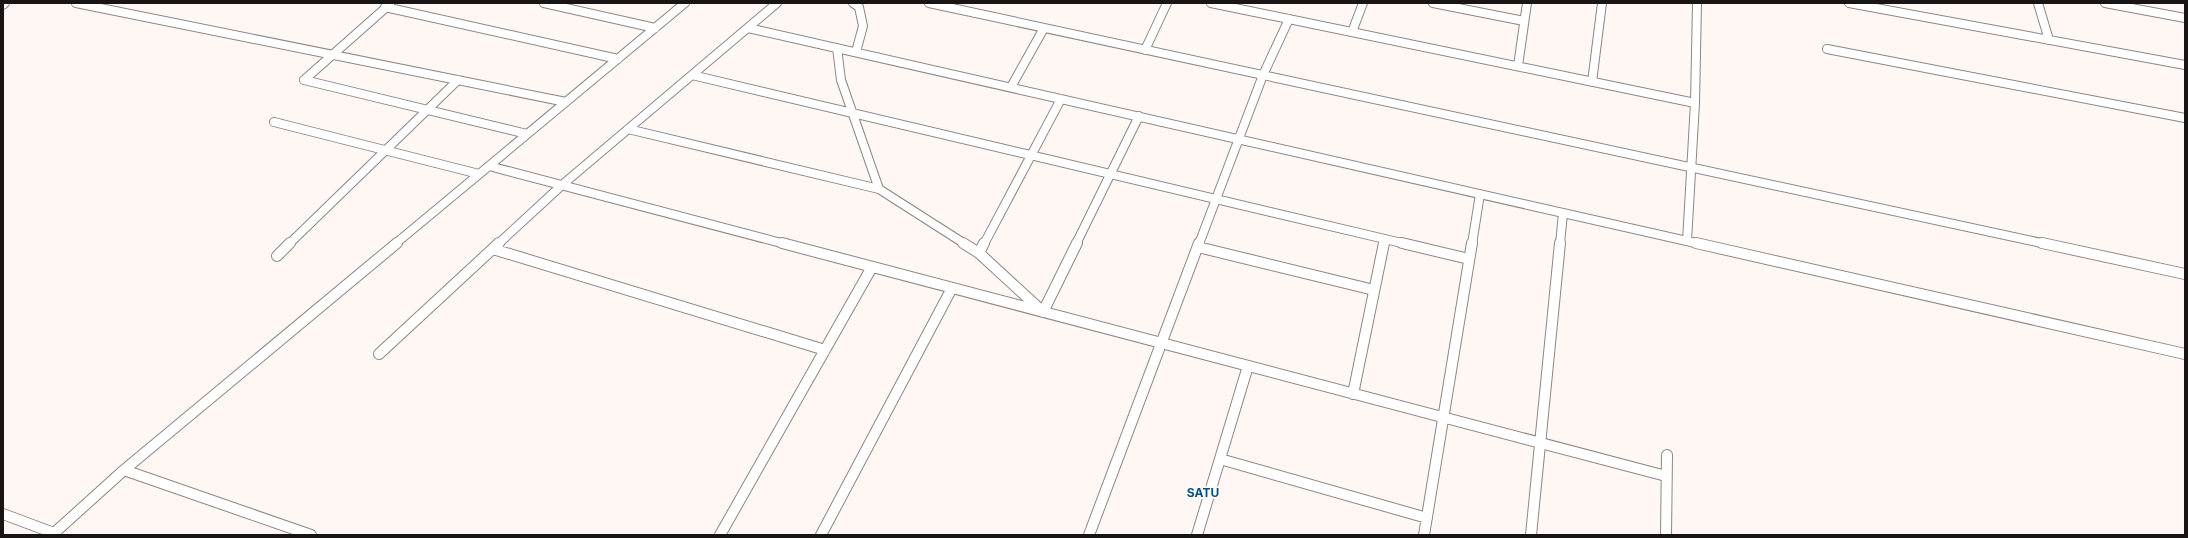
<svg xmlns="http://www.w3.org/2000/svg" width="2188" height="538" viewBox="0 0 2188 538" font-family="Inter,sans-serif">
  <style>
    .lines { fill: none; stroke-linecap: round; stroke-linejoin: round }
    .street-far1-casing { stroke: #8f8683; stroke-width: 10 }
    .street-casing { stroke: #8f8683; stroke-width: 12 }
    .street-far1 { stroke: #fff; stroke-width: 8 }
    .street { stroke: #fff; stroke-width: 10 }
    .labels { text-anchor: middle; stroke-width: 4; stroke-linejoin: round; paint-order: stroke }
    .neighbourhood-label { font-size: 12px; font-weight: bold; fill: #025581; stroke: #fff7f4 }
  </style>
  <rect width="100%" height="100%" fill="#fff7f4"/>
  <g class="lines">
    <g class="street-far1-casing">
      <path id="street-far1" d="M76 3 566 102
        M544 3 655 28
        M853 3 859 7 863 26 856 52
        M929 3 2046 244
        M1211 3 1695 103
        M1433 3 1524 21
        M1849 3 2185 65
        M2038 3 2049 40
        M2105 3 2185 18
        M3 5 5 3
        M385 7 618 59
        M748 28 1700 244
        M1352 32 1363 3
        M837 48 841 80 879 189 965 244
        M1827 49 2185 118
        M1145 50 1167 3
        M1518 66 1527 3
        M692 75 1406 244
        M304 80 527 134
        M304 80 390 4
        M1592 82 1602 3
        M1011 87 1044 28
        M274 122 479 174
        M628 129 879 189
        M489 166 785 244
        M1687 241 1695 103 1697 3
        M289 244 458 80
        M395 244 685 3
        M498 244 562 185 777 3
        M984 244 1061 99
        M1076 244 1139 116
        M1199 244 1263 75 1289 19
        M1384 244 1385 239
        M1472 244 1480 194
        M1560 244 1563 213"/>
    </g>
    <g class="street-casing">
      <path id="street" d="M782 243 1666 476
        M963 243 979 253 1043 312 1077 243
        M1402 243 1469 259
        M1696 243 2185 354
        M2042 243 2185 274
        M1198 247 1374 290
        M493 249 825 350
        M979 253 984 243
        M277 256 290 243
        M379 354 499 243
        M1353 394 1384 243
        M1220 459 1427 518
        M124 470 311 535
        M3 514 54 533
        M52 535 124 470 397 243
        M720 535 872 267
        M821 535 952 288
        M1089 535 1199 243
        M1197 535 1248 366
        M1424 535 1472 243
        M1531 535 1560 243
        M1666 535 1667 455"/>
    </g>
    <use href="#street-far1" class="street-far1"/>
    <use href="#street" class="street"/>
  </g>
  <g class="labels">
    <g class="neighbourhood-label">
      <text x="1203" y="497">SATU</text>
    </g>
  </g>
  <rect width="2188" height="538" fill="none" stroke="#181514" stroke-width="8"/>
</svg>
